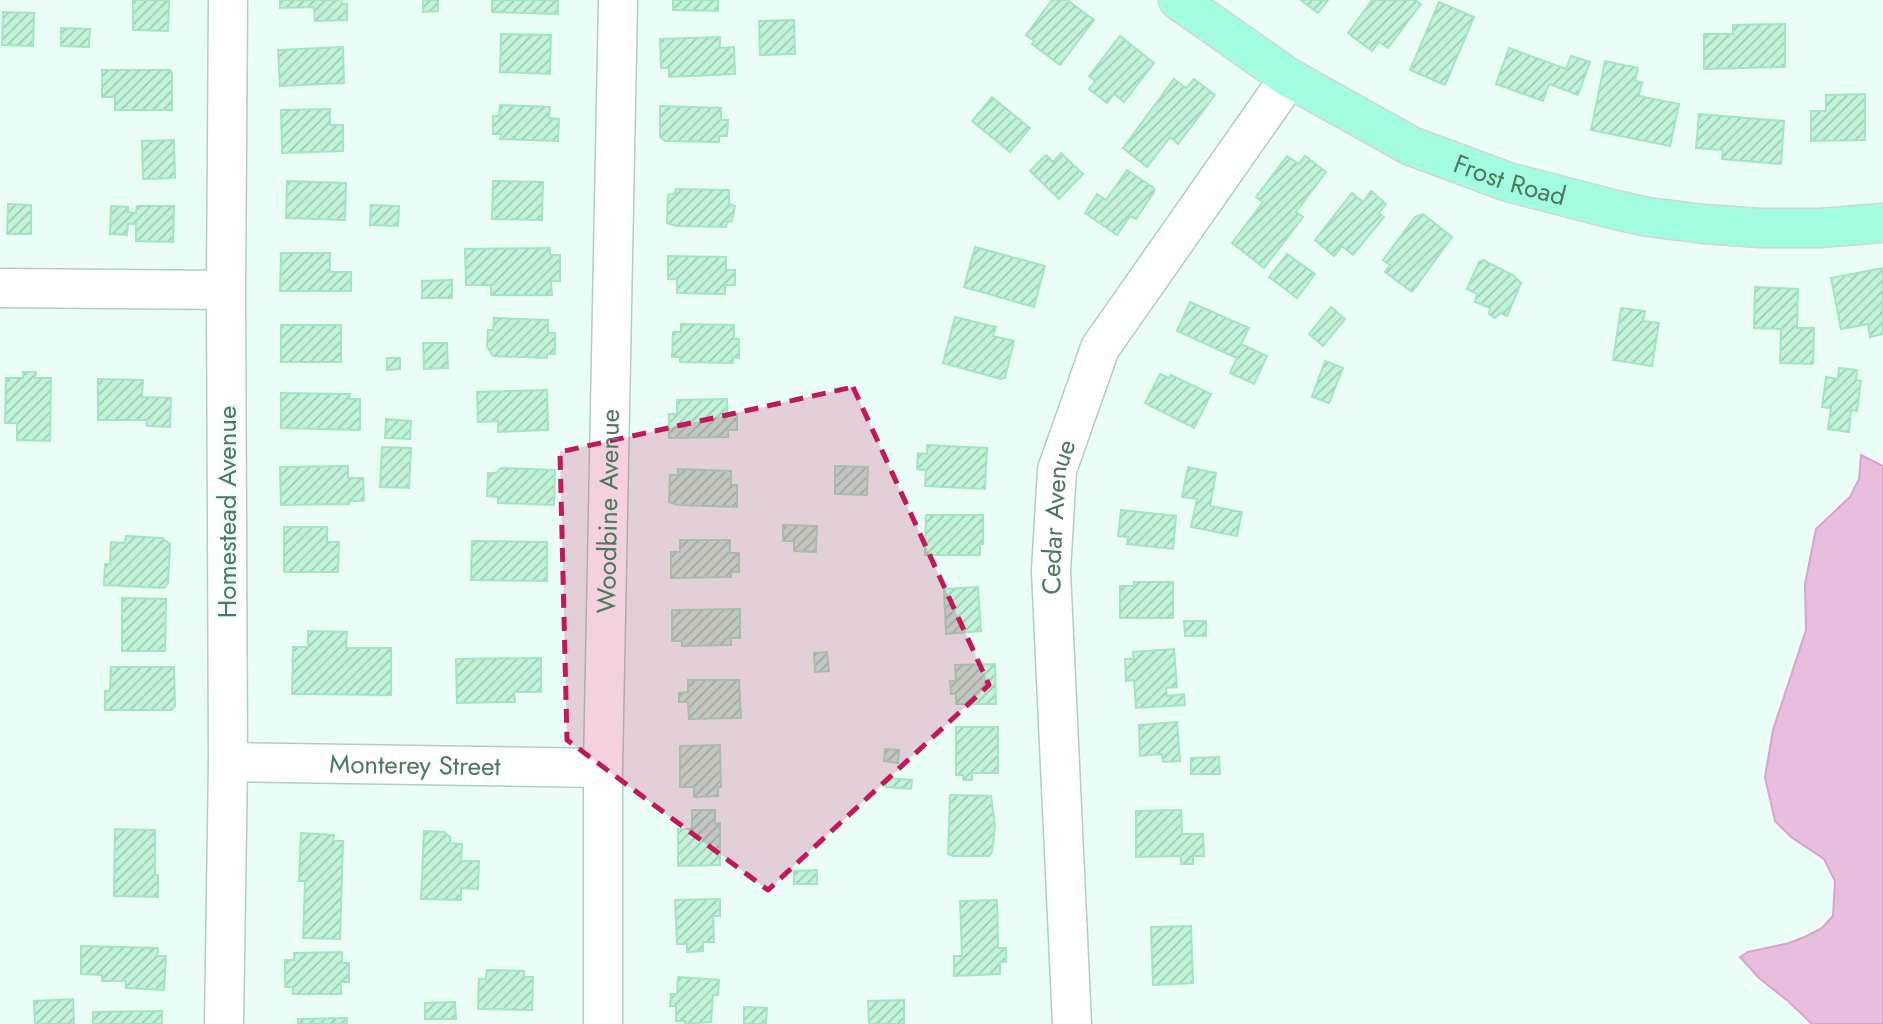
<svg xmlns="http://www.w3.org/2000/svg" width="1883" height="1024" viewBox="0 0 1883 1024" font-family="Jost,sans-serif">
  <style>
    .water { fill: #e8bdde; stroke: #daa3cd; stroke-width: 2 }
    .building { fill: url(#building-hatch); stroke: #a1e6c1; stroke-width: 2 }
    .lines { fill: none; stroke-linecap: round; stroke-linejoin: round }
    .minor-casing { stroke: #aed0c0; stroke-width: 41 }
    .major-casing { stroke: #cdd9d2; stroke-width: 41 }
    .minor { stroke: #fff; stroke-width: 38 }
    .major { stroke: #a2fce1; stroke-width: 38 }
    .marked { fill: #c2185b; fill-opacity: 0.2; stroke: #c2185b; stroke-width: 5; stroke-dasharray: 14 9; stroke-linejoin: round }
    .labels { text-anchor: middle; stroke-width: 5; stroke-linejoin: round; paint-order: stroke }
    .street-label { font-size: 26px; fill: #4c795f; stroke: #f1fffa }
  </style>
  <defs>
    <pattern id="building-hatch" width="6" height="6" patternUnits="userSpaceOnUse" patternTransform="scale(1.75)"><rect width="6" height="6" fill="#c1f3d9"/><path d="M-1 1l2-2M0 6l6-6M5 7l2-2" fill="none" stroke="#9fcab3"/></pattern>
  </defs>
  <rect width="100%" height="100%" fill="#eafdf7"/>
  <path class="water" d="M1861 455 1883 466V1024H1812L1788 1001 1759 978 1740 957 1748 952 1789 943 1807 936 1822 928 1833 916 1835 881 1824 859 1791 837 1775 821 1765 777 1773 730 1806 630 1805 584 1816 529 1850 497 1859 479Z"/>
  <path class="building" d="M133 0H169L168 31 133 30Z
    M280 0H341L342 4H347V20L315 21 314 7 280 8Z
    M423 0H438V11L423 12Z
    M492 0H558V14L492 12Z
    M673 0H718V11L673 10Z
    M1052 0H1067L1094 20 1060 65 1032 44 1034 41 1026 35Z
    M1301 0H1328L1318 13Z
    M1372 0H1415L1421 4 1388 48 1379 42 1372 51 1348 33Z
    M1439 2 1474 17 1445 85 1410 70Z
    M3 12 34 13 33 46 2 45Z
    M794 20 795 54 760 55 759 21Z
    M1785 24V67L1704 69V34H1733V25Z
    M61 28 90 29 89 47 61 46Z
    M501 34 551 35 550 74 500 72Z
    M1120 36 1154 63 1124 102 1114 94 1107 103 1089 89 1095 81 1089 76Z
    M720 37V48L734 47 735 74 669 77V68H661L660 39Z
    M343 47 344 83 280 86 278 50Z
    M1509 48 1566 69 1571 56 1590 62 1578 95 1549 84 1543 101 1496 84Z
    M1605 61 1638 68 1635 81 1642 82 1639 96 1679 104 1670 146 1591 130Z
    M102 70H170L172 73V110H115V97H102Z
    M1174 79 1186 88 1194 79 1215 95 1178 144 1170 137 1147 167 1123 148Z
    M1865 94V140L1811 141V111H1826V95Z
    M992 97 1030 128 1010 152 972 121Z
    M500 105 550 107 549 118 559 119 558 141 500 139 501 134H493V116H499Z
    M660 106 721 108V120H728L727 136H719V142L665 141 660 137Z
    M330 109V125H343V151L282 153 281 110Z
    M1699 114 1784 121 1781 164 1722 159 1723 150 1696 148Z
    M174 140 175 178 143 179 142 141Z
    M1061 153 1083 174 1059 199 1030 171 1046 155 1053 162Z
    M1287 156 1299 164 1305 156 1326 172 1296 212 1303 217 1264 268 1232 243 1263 202 1256 197Z
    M1127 170 1154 188V192L1136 219 1130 216 1117 235 1085 213 1097 194 1106 200Z
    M287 181 346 183 345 220 286 218Z
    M493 181 543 182 542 220 492 219Z
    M676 189 729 190V204L735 206 732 221 727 222 726 227 676 226 667 223 668 195 675 193Z
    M1371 191 1386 204 1379 213 1384 217 1353 255 1342 246 1334 256 1315 240 1352 193 1363 202Z
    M8 204 31 205V234H7Z
    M371 205 399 206 398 226 370 225Z
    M111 206 128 207V212L136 213 137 206H174L173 242 136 241V224H128L127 235 110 234Z
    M1423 214 1452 237 1412 292 1385 272 1390 265 1383 260 1415 217Z
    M975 247 1045 266 1034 307 964 287Z
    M550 248V255H560V281H551L552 295H491V285H466L465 249Z
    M281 253H330V272H351V291H280Z
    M1287 254 1315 274 1297 298 1269 277Z
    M668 256 726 257V270H735V285H725V294L677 293V279H668Z
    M1483 260 1513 275 1521 283 1507 316 1500 313 1495 318 1489 314 1490 308 1475 302 1477 294 1467 289 1479 262Z
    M1883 268V334L1870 337 1868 324 1841 329 1831 278Z
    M452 280V298H422V281Z
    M1755 287 1798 289 1797 328H1814L1813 364 1780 363 1781 329 1754 328Z
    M1190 302 1249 328 1241 344 1267 356 1254 384 1230 373 1237 358 1177 331Z
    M1331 307 1345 319 1323 346 1309 334Z
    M1621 308 1645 311 1643 321 1659 323 1652 366 1613 360Z
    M955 317 996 327 993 336 1014 341 1005 378 1001 379 943 363Z
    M494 318 548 320V333H555V354H547V358L493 356 487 347 488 330H493Z
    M681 324 734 325V339H739V358L733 357V363L680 362V357H672L673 332H681Z
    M281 325H341V362H281Z
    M423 343H447L448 368 424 369Z
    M387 358H400V369L387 370Z
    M1325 361 1343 368 1329 403 1312 397Z
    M1839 368 1857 370 1856 380 1861 381 1857 411 1851 410 1849 432 1828 429 1831 408 1822 407 1826 377 1838 379Z
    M23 372H36L35 378H51L50 441 17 440V423H5L6 378H23Z
    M1160 374 1169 378 1171 375 1211 394 1194 428 1145 403Z
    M98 379 143 380 142 397 171 398 170 427 147 426V420H98Z
    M547 390 548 430 498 432V421L478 422 477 392Z
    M281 393 350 394 349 399H360V430L281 428Z
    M727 399V414H737V430H728V437L669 438V414H677V400Z
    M386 419 411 421 410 439 385 438Z
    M927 445 987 448 985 489 925 486 926 470 917 469 918 453 927 454Z
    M382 447 411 448 409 488 380 487Z
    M348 466V478H363L364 501H349V504L281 505 280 467Z
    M835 466 868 467 867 495 835 494Z
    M1188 467 1216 473 1210 506 1242 512 1237 536 1191 527 1197 499 1182 497Z
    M501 468 555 470 554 505 498 503V497L487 496 488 473H496Z
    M678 469 731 471V485H737V507L678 505 669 502 670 475H678Z
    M1121 510 1176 516 1173 549 1127 544 1128 537 1118 536Z
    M926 515H983V544H980V555H925Z
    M783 525 817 526 816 552 794 551V541H783Z
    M284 527H327V542H339L338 572H284Z
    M126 536 162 538 170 544 168 583 164 588 104 585 105 564H110L111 542 125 543Z
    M680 540H730V553H739V572H731V577L671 578V552H680Z
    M472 541 547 542V581L471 580Z
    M1134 582H1173V618H1120V586H1134Z
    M978 587 981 631 946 634 944 589Z
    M122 598 166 599 165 651H122Z
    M740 609V638H731V645L682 646V641H672V610Z
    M1184 621H1206V636H1185Z
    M308 631 347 632 346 648H391V695L292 694 293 647H308Z
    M1174 649 1177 687 1166 688 1167 696 1184 694 1185 705 1136 708 1134 680 1126 681 1125 659H1134L1133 652Z
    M827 652 829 671 815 672 814 653Z
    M541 658V692H514L515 702 457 703 456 659Z
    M995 664 996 704H956V694H951L950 681H956L955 665Z
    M111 667H174L175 706 171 710H105V691H110Z
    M688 680H739L741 718 689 719 688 702H679V693L688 692Z
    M1177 722 1180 761 1163 762 1162 754 1140 756 1139 725Z
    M956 727H998V773H972V780H963V775H956Z
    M720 745 721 787H718V796L694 797V787H680V746Z
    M885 749 899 750 898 763 884 761Z
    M1219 757 1220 774H1191V758Z
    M886 778 912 780 911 789 886 787Z
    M950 795 991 796 995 827 992 852 989 856H953L948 854Z
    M692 810H715V824L720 823V865L678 866V829H692Z
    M1181 810 1182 834H1203L1204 856H1193V864H1181V856L1136 857V811Z
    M115 829 155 830V875H158V897L114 896Z
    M424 831 444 832 450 837V843L462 844 461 861H479L478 889 461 888V900L421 899Z
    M301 833 334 835 333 841H343L340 939 303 938 305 881H299Z
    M817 870V884H794V871Z
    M720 899V916H713L714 942H703V951L687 952V944H677L675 900Z
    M997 900 998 948H1006V962H1000V974L954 976V956H962L960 901Z
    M1191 926 1193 983 1153 985 1151 927Z
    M81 946 158 948 157 956H166L164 990 126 988V981H102V975L81 974Z
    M342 952V963H349V982H341V994H293V987H285V960H294V953Z
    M487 970 524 971V977H533L532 1010 478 1009 479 979H486Z
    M678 977 719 980 718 995H713L711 1022 685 1024V1021H676V1006H670L671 994H677Z
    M73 999 74 1024H35L34 1001Z
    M904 1000V1024H869L868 1001Z
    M455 1002 456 1019H425V1003Z
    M744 1007 767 1008 766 1024H744Z
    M162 1011V1024H93V1012Z
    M347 1018V1024H298V1019Z"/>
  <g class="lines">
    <g class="minor-casing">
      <g id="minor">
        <path d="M0 288 226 290"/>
        <path id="s1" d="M228 762 603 768"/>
        <path d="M224 1024 228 762 226 290 228 0"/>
        <path id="s2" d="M603 1024V768L618 0"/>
        <path id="s3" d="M1072 1024 1051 571 1057 470 1100 348 1289 78"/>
      </g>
    </g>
    <g class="major-casing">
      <g id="major">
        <path id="s4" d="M1178 0 1289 78 1411 146 1508 182 1616 210 1648 217 1704 224 1760 228H1820L1883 223"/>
      </g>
    </g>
    <use href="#minor" class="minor"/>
    <use href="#major" class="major"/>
  </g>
  <path class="marked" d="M853 387 989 685 768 890 567 740 560 452Z"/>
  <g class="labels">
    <g class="street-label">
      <text dy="9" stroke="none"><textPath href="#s4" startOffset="380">Frost Road</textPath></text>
      <text transform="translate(227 512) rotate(-90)" y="9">Homestead Avenue</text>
      <text dy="9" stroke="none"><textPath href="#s2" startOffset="513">Woodbine Avenue</textPath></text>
      <text dy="9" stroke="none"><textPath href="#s3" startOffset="508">Cedar Avenue</textPath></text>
      <text dy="9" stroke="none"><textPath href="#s1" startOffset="187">Monterey Street</textPath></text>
    </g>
  </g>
</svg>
